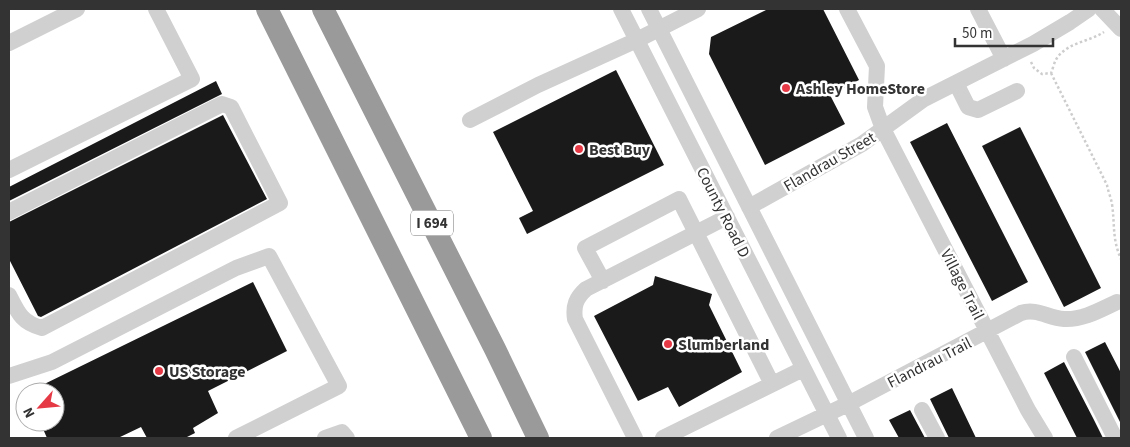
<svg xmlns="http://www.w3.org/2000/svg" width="1130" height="447" viewBox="0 0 1130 447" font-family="'Source Sans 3',sans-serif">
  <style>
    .building { fill: #1a1a1a }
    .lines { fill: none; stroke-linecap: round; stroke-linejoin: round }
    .path { stroke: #cdcdcd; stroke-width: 2.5; stroke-dasharray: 2.5 2.5; stroke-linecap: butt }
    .minor { stroke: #d0d0d0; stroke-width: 16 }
    .highway { stroke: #9a9a9a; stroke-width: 22 }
    .poi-dot { fill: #e63946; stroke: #fff; stroke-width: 2 }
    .labels { text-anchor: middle; stroke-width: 5; stroke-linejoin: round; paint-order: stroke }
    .shield { fill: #fff; stroke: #707070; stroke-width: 1 }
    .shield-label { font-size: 15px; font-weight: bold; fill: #333 }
    .poi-label { font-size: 16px; font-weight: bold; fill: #333; stroke: #fff; text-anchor: start }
    .street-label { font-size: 16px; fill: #333; stroke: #fff }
  </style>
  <rect width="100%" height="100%" fill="#fff"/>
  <path class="building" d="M768 9H823L859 80 830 95 845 124 765 165 709 54 711 37Z
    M616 70 664 165 527 234 519 218 533 211 493 132Z
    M216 81 222 94 9 201V187Z
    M223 115 267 199 41 317 38 316 9 259V222Z
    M947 123 1028 282 992 301 910 142Z
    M1020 127 1101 288 1064 307 982 146Z
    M655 276 712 294 709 305 742 372 679 407 668 387 638 401 594 316 653 285Z
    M253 282 287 351 208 391 218 413 193 428 195 433 185 438H147L141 427 118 438H47L40 422H55V392H28Z
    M1105 342 1121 373V424L1085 352Z
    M1064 362 1093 418 1103 438H1077L1044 373Z
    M952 388 976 438H949L930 399Z
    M910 410 925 438H899L889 420Z"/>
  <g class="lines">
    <path class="path" d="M1031 62 1034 68 1042 74 1051 73C1053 69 1054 62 1057 58 1068 42 1089 42 1104 32
      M1051 73 1107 185C1108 191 1111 198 1112 204 1115 225 1112 239 1121 259"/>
    <path class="minor" d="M621 9 839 438
      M649 9 866 438
      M847 9 877 66 875 107 883 129 1028 410 1045 438
      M978 9 1004 59
      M1102 9 1121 29
      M9 43 77 9
      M956 83 968 107 978 110 1017 91
      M470 120 538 85 637 40 698 9
      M9 170 192 79 156 9
      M749 207 862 144 924 99 1033 44 1070 22 1089 9
      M9 212 222 104 231 107 280 203 42 328C22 323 18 313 9 295
      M603 281 585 248 679 199 772 384
      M1074 357 1115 438
      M9 376 52 362 236 268 269 256 339 386 236 438
      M922 410 937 438
      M325 438 342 432 347 438
      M635 438 575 319C573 306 576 298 586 289L727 217
      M663 438 803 369
      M777 438 848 404 1021 313C1037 308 1048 318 1064 319 1083 320 1100 310 1117 302"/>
    <path class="highway" d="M267 9 481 438
      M323 9 495 349 538 438"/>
  </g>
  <g class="poi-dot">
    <circle cx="786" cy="88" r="5"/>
    <circle cx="579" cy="149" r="5"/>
    <circle cx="668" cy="344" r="5"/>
    <circle cx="159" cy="371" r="5"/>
  </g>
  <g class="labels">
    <rect class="shield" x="411" y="210.5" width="42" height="25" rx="4"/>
    <g class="shield-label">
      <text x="432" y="228">I 694</text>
    </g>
    <g class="poi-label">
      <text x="796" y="94">Ashley HomeStore</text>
      <text x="589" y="155">Best Buy</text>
      <text x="678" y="350">Slumberland</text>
      <text x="169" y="377">US Storage</text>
    </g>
    <g class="street-label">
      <text transform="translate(829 161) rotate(-30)" y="6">Flandrau Street</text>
      <text transform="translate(724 212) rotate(63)" y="6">County Road D</text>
      <text transform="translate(963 284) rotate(63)" y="6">Village Trail</text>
      <text transform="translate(929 362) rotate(-27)" y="6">Flandrau Trail</text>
    </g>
  </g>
  <rect width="1130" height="447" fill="none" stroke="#333333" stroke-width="20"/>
  <g transform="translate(40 407) rotate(243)"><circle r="24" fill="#ffffff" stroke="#adadad"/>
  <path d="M0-4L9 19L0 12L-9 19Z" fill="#e63946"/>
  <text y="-8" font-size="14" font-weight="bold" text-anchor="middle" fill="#333333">N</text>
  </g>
  <path d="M955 38v8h98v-8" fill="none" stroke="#333333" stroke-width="2.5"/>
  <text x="962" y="38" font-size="15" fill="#333333" stroke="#ffffff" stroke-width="4" paint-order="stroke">50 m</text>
</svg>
